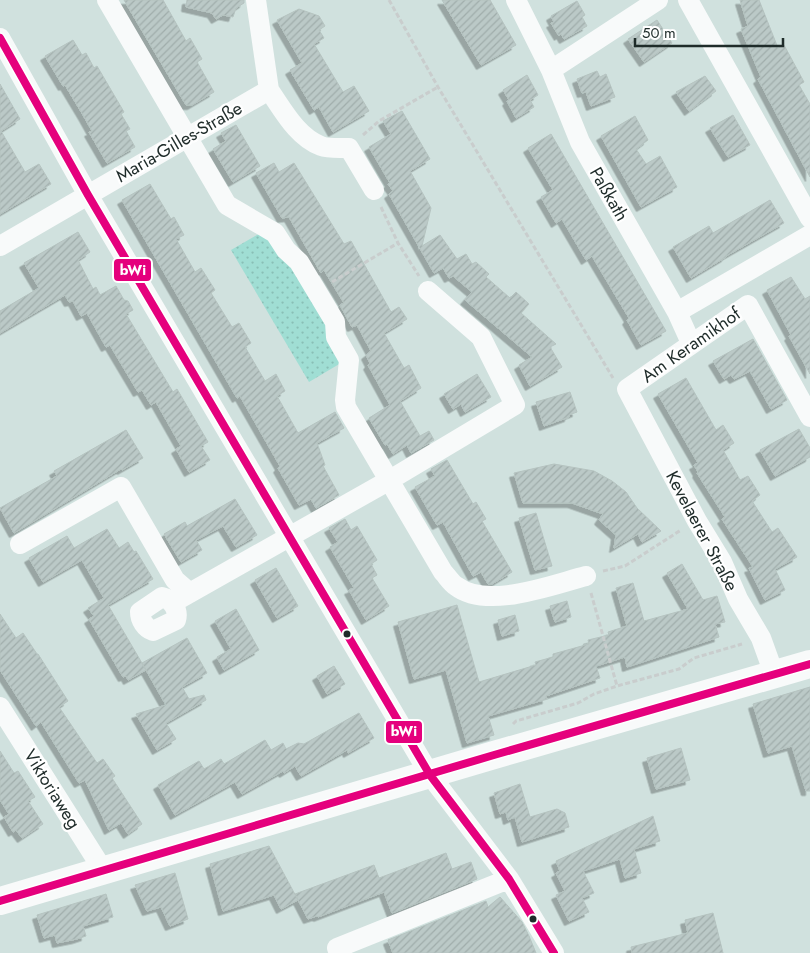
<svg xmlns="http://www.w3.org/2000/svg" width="810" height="953" viewBox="0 0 810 953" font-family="Jost,sans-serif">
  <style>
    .park { fill: url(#park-dots) }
    .building { fill: url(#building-hatch); stroke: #b5c3c0; filter: url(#shadow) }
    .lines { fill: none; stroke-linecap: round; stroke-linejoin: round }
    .path { stroke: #c9cdcd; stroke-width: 3; stroke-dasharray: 5 2.5; stroke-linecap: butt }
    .street { stroke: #f8fafa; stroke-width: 20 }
    .secondary { stroke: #f8fafa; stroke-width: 28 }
    .bus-1-casing { stroke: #fff; stroke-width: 11 }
    .bus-1 { stroke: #e5007d; stroke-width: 8 }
    .bus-dot { fill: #1f2c2a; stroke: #fff; stroke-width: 2 }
    .labels { text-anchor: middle; stroke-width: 4.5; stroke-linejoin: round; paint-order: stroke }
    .street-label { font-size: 18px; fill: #1f2c2a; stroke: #fff }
    .line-badge { stroke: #fff; stroke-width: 2 }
    .badge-label { font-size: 14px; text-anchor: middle; font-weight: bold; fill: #fff }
  </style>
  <defs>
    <pattern id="park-dots" width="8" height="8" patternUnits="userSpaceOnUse" patternTransform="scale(1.25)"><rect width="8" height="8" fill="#a0ded4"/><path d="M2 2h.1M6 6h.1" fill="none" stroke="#89bfb6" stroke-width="1.8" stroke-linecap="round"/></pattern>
    <pattern id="building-hatch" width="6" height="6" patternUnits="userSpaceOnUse" patternTransform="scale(1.25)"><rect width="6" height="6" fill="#bbc9c7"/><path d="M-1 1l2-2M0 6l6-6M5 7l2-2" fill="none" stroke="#a0adab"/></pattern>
    <filter id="shadow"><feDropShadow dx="-4.5" dy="4.5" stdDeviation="0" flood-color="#0004"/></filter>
  </defs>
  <rect width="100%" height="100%" fill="#d0e1de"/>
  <path class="park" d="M262 232 272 238 329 324 341 363 309 382 231 250Z"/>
  <path class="building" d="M124 0H163L186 41 190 38 202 59 197 62 214 92 192 105H186Z
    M187 0H244V3L236 8 233 17 223 15 216 19 212 13 186 7Z
    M442 0H490L516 45 481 65Z
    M740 0H759L778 48 784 45 804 82 799 85 810 104V177L758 79 761 77 741 29 748 26Z
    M577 1 585 15 582 17 587 26 564 39 561 34 559 36 551 23 554 22 551 16Z
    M299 9 319 16 325 26 319 30 324 38 314 44 343 92 354 86 369 111 333 132 319 107 314 110 290 70 302 63 277 20Z
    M657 20 672 43 644 62 628 39Z
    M73 40 82 55 86 53 94 68 97 66 124 112 121 114 130 129 126 131 135 147 107 163 89 132 92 131 83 115 65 85 63 86 45 56Z
    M597 71 600 77 606 74 615 97 591 106 586 92 582 93 577 79Z
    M527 75 538 95 530 100 534 107 516 118 507 101 509 100 503 90Z
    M705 76 716 91 689 111 676 92Z
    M0 84 20 119 1 131 25 172 39 164 51 184 0 214Z
    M402 111 430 159 410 171 431 208 422 246 440 235 457 259 466 254 472 264 476 262 489 274 486 277 510 298 516 292 529 304 521 313 556 344 550 347 562 367 530 386 519 365 532 357 465 300 472 292 453 276 449 278 443 268 434 273 389 194 393 191 388 184 390 183 369 147 391 134 383 121Z
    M733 115 750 145 728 157 710 128Z
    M635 116 648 140 636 149 646 164 660 156 677 187 641 207 601 136Z
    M236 125 260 166 233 182 213 149 226 141 221 133Z
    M551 134 666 331 641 345 627 320 629 318 592 256 586 260 562 219 556 223 541 197 553 190 528 148Z
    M274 163 279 172 294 163 344 244 351 241 391 312 399 307 407 319 384 333 404 368 409 365 421 388 400 401 420 436 429 431 434 440 411 453 407 445 393 454 387 444 385 445 369 418 390 405 368 365 370 363 366 355 371 351 357 325 352 327 340 305 344 303 324 270 321 273 289 217 282 218 256 173Z
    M150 184 171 219 174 217 184 235 176 239 195 272 201 268 215 290 211 293 232 327 239 323 251 343 245 347 265 381 276 374 285 391 277 396 298 433 335 412 344 428 317 443 325 465 323 466 339 495 316 508 311 499 299 505 278 468 280 466 240 396 237 398 122 200Z
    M770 200 784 223 726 256V257L691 278 673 247 709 226 713 233Z
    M78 232 90 252 78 260 93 289 96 287 100 295 116 286 124 300 128 301 133 310 126 314 173 392 177 389 208 442 201 446 210 460 189 472 176 449 181 446 156 402 151 405 142 390 138 392 110 345 106 347 87 313 81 316 73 301 69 302 65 295 0 333V311L39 288 24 263Z
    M791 277 805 299 810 296V374L789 336 791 335 767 290Z
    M753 339 787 400 771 409 750 371 734 379 731 375 724 379 713 361Z
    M477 374 491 397 465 412 461 404 453 409 444 394Z
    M686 378 716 430 723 425 734 443 723 450 740 480 748 476 760 495 752 501 772 532 778 528 797 557 775 569 785 590 765 600 749 568 753 567 722 519 725 517 697 473 698 472 694 465 698 463 658 394Z
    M570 392 577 412 569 415V417L544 426 536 402Z
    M799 429 810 448V457L775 476 760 450Z
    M126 430 143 458 122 470 121 469 14 533 0 508 57 476 54 471Z
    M447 460 473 504 476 502 486 519 482 521 512 572 492 584H488L481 572 473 576 443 522 437 525 415 487 435 476 431 469Z
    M554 464 594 471 612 481 626 492 637 508 661 531 642 542 638 534 614 548 616 535 599 520 603 514 572 503H523L514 473Z
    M235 499 257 535 236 547 223 526 196 540 202 550 181 562 164 534 185 522 187 526Z
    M536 513 552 566 535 570 519 518Z
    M345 519 351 530 357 526 377 560 371 564 377 575 372 578 389 606 366 620 349 590 354 588 330 547 338 542 329 528Z
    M107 529 119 548 128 542 134 552 136 551 153 579 108 605 146 670 128 680 126 676 123 677 89 619 94 616 88 608 104 598 82 560 43 582 29 558 67 536 74 548Z
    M682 564 703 600 717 596 725 622 715 624 719 637 627 667 625 657 596 666 600 678 546 696 547 699 488 716 494 735 467 743 446 670 414 679 398 622 457 605 479 682 536 665 535 662 553 657V654L589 644 588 640 609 635 608 632 627 626 616 588 633 583 644 621 688 609 667 573Z
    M276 568 298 606 277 618 255 580Z
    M567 601 571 617 555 622 550 606Z
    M236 609 259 650 224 670 217 657 231 649 215 621Z
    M0 614 16 638 23 633 37 654H38L68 701 59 707 97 763 103 759 115 776 112 778 142 824 128 834 121 823 109 830 85 780 79 783 41 722 36 726 0 670Z
    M515 615 519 631 502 636 498 620Z
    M187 638 207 673 182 687 189 699 204 695 206 700 166 723 176 739 157 750 136 714 166 705 142 663Z
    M334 666 345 684 327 694 317 676Z
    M810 687V791H806L792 746 768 753 753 704Z
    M359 713 374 738 348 753 347 750 301 776 295 766 284 773 283 771 242 794 235 782 175 815 158 785 199 761 204 769 221 759 224 764 265 740 271 750 283 743 286 749 298 743 304 744Z
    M681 748 690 780 656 789 647 758Z
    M0 751 14 773 18 771 35 797 28 801 43 824 22 838 16 830 13 832 4 817 9 814 0 800Z
    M520 784 530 817 557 809 565 813 569 827 522 842 515 817 508 820 506 812 500 814 494 793Z
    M653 816 660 841 634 849 641 873 625 878 620 859 583 871 594 893 582 898 589 912 569 921 556 895 565 891 556 873 560 871 556 861Z
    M269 846 298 900 281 909 274 895 223 911 210 864Z
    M446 853 452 869 471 862 477 879 392 913 384 892 318 917 317 916 308 919 295 894 374 865 379 878Z
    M175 873 188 919 170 926 161 907 147 911 135 885Z
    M106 894 113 917 83 926 86 936 77 939 57 943 55 935 44 938 37 915Z
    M500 897 522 922 529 936 536 953H393L388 940 486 901 488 907Z
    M713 913 723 953H632L631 947 688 933 685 920Z"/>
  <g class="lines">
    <path class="path" d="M389 0 438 87 613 378
      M363 135 379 121 438 87
      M381 207 398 243 419 276
      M332 282 398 243
      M603 571 625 566 681 530
      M591 593 617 686
      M513 724 516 721 578 703 594 694 617 686 679 669 694 658 742 644"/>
    <path class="street" d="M107 0 227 205 275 233 286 250 299 262 335 322 336 337 349 360 345 400 346 407 443 572C447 576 451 583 456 586 487 610 551 585 586 576
      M516 0 551 70 580 142 677 312 691 343
      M688 0 810 218
      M0 38 88 195 430 775 509 879 554 953
      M551 70 658 0
      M269 90C283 110 297 137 321 146 329 149 340 148 349 148L374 190
      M0 246 269 90 256 0
      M677 312 810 235
      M20 544 121 487 175 580 190 593
      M162 597C172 599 179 610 176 620L153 631C145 628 140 620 140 612Z
      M172 603 388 481 515 405 481 337 428 291
      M774 674 761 638 738 599 722 562 697 521 627 389 748 305 810 417
      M0 707 103 870
      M337 948 509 879"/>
    <path class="secondary" d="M0 901 494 755 810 664"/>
    <g class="bus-1-casing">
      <path id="bus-1" d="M0 38 88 195 430 775 509 879 554 953
        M0 901 494 755 810 664"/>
    </g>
    <use href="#bus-1" class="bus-1"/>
  </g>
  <g class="bus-dot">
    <circle cx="347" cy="634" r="4.5"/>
    <circle cx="533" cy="919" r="4.5"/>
  </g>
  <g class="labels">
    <g class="street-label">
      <text transform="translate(179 142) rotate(-30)" y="6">Maria-Gilles-Straße</text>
      <text transform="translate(609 194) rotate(60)" y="6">Paßkath</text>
      <text transform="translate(691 345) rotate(-35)" y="6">Am Keramikhof</text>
      <text transform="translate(702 531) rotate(62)" y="6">Kevelaerer Straße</text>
      <text transform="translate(52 789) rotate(58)" y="6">Viktoriaweg</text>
    </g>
  </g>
  <g class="line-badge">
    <rect x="113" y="258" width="39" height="24" rx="5" fill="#e5007d"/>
    <rect x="385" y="720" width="38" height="24" rx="5" fill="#e5007d"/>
  </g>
  <g class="badge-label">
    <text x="133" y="275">bWi</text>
    <text x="404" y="736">bWi</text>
  </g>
  <path d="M635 38v8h148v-8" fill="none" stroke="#1f2c2a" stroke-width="2.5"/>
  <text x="642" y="38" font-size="15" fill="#1f2c2a" stroke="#ffffff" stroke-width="4" paint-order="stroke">50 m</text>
</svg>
